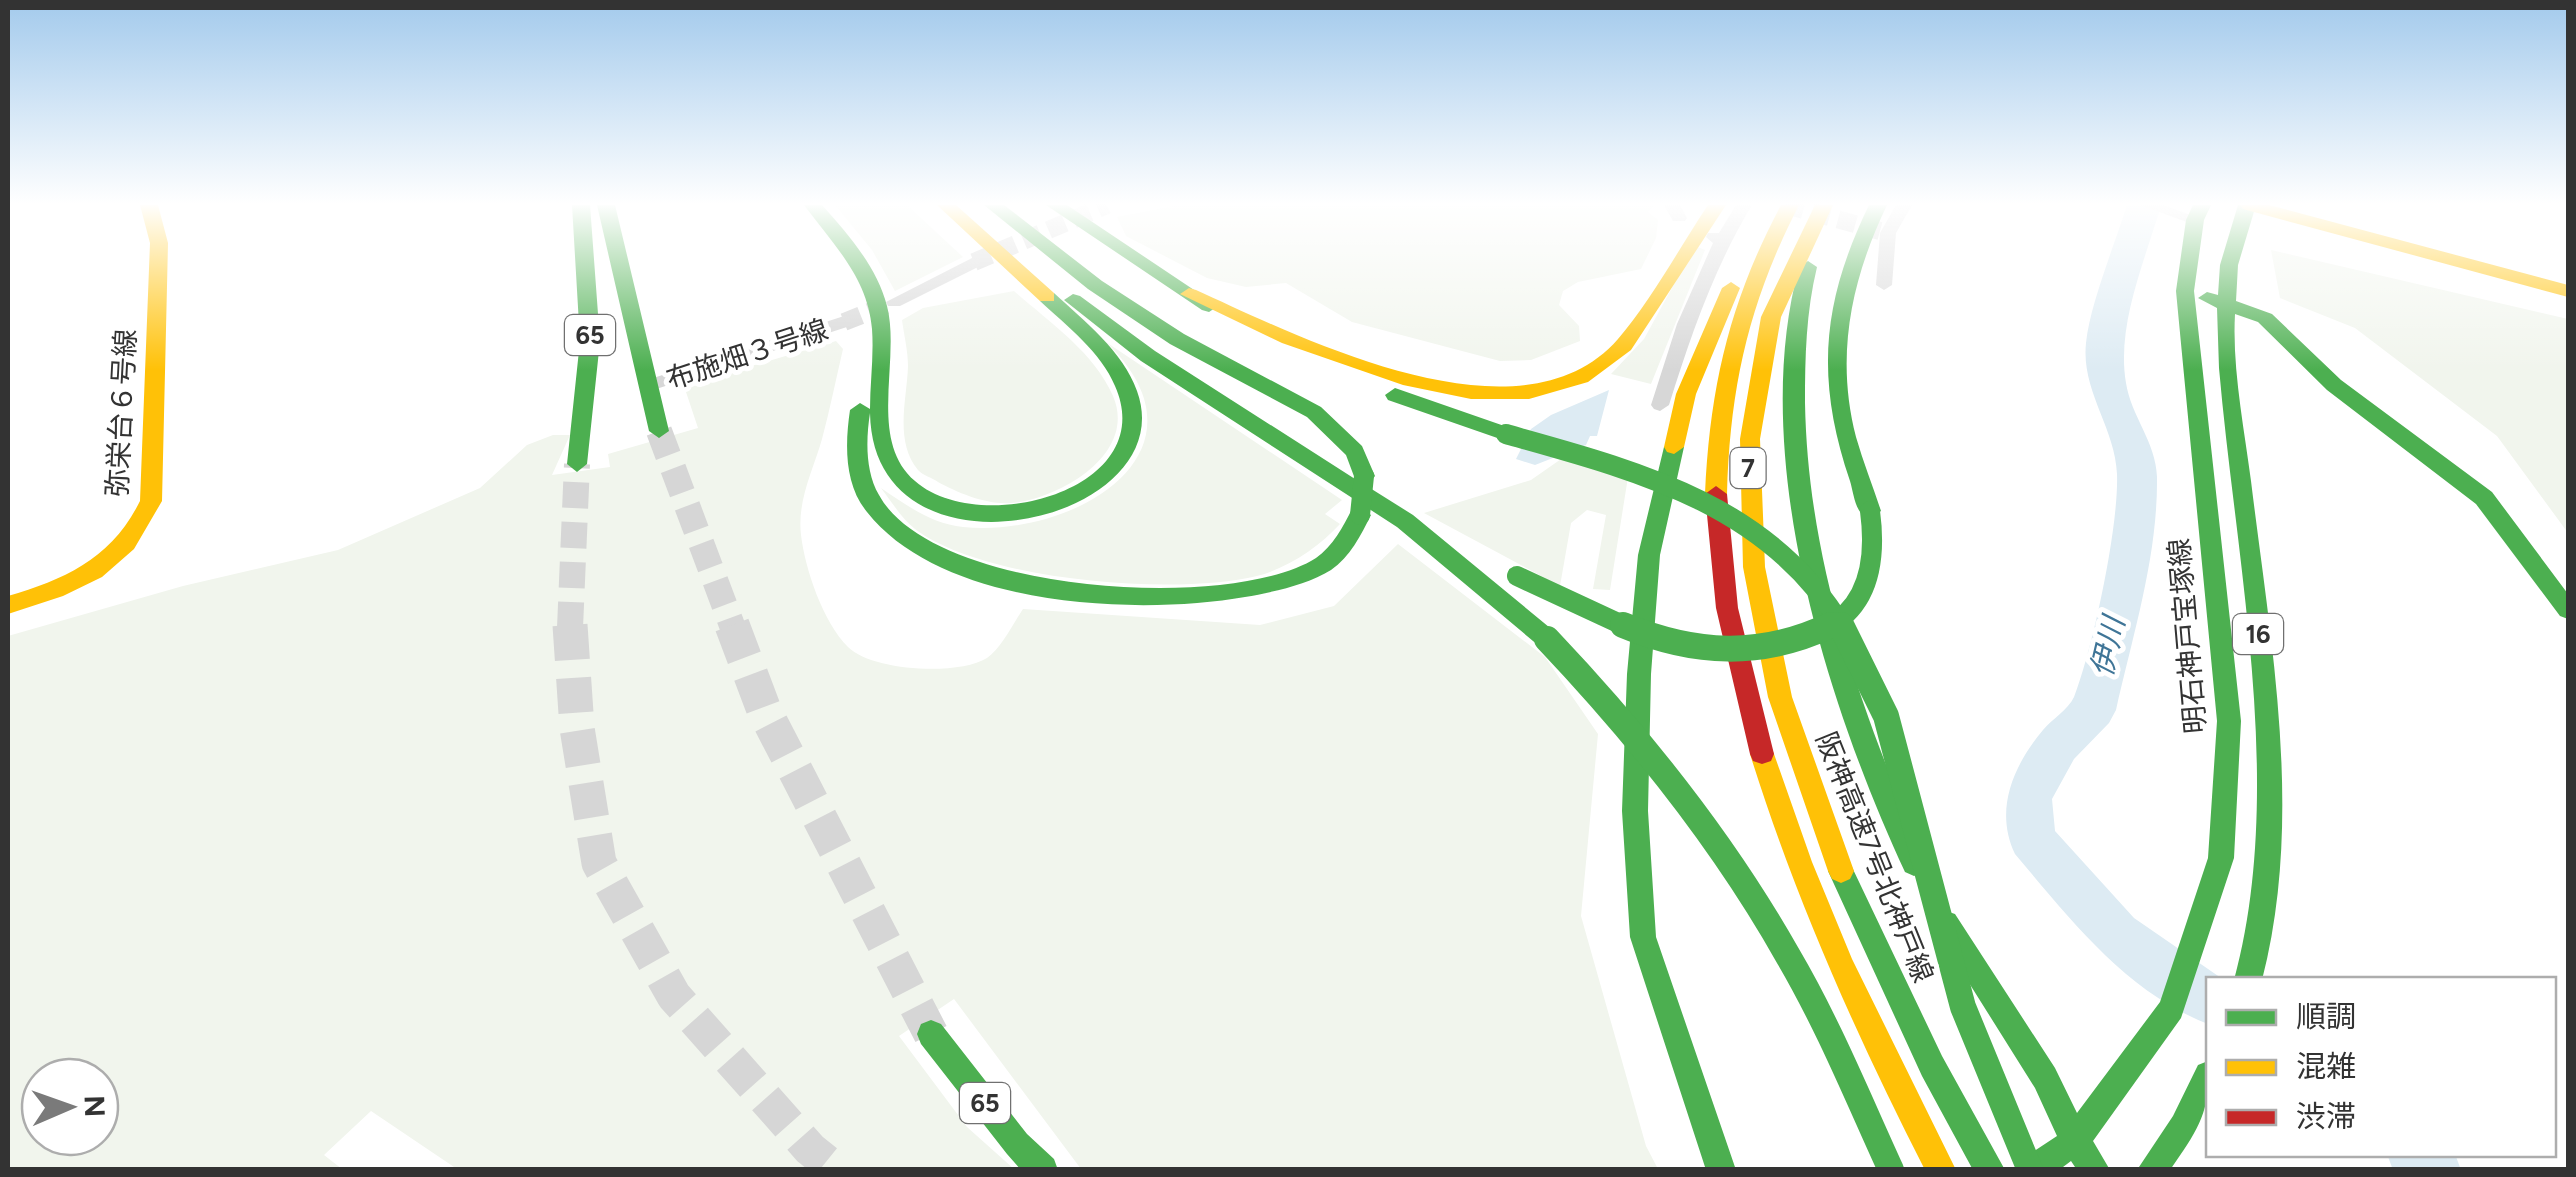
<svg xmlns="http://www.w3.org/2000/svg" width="2576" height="1177" viewBox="0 0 2576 1177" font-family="Figtree,'Noto Sans JP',sans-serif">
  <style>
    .green { fill: #f1f5ed; fill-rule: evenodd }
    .water { fill: #ddebf3 }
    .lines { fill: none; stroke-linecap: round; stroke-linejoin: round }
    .river { fill: #ddebf3; fill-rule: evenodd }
    .street-tunnel { stroke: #d6d6d6; stroke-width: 18; stroke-dasharray: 18 9; stroke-linecap: butt }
    .primary-tunnel-far1 { stroke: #d6d6d6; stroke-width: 26; stroke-dasharray: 26 14; stroke-linecap: butt }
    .primary-tunnel { stroke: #d6d6d6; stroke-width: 35; stroke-dasharray: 35 18; stroke-linecap: butt }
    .street { fill: #d7d7d7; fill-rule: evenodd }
    .fast { fill: #4caf50; fill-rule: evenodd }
    .slow { fill: #ffc107; fill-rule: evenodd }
    .jam { fill: #c62828; fill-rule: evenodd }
    .fast-bridge-far1 { stroke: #4caf50; stroke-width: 20 }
    .fast-bridge { stroke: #4caf50; stroke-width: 26 }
    .labels { text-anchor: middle; stroke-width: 10; stroke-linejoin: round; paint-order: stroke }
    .shield { fill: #fff; stroke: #707070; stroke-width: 2.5 }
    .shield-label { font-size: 25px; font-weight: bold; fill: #333 }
    .street-label { font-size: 28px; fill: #333; stroke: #fff }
    .water-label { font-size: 30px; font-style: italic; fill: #3f7597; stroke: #fff }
  </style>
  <rect width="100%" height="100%" fill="#fff"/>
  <path class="green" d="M835 205H907L963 257 895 291 872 250Z
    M1178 205H1655L1648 212 1658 220 1656 238 1641 269 1578 282 1563 291 1559 305 1579 326 1580 341 1531 360 1500 361 1352 322 1286 283 1246 287 1207 278 1126 236 1117 217Z
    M1695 246 1705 250 1651 384 1611 374 1644 339Z
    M2271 250 2568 319V533L2497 436 2355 328 2280 298Z
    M1014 291C1049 322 1094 352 1113 396 1138 454 1059 499 1011 503 987 505 958 493 938 482 933 478 922 475 918 470 894 441 907 399 908 366 908 351 904 335 902 320L923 308Z
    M836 341 843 349C836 379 830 409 822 439 813 471 797 500 801 535 805 569 823 622 848 647 872 671 958 676 987 658 1001 649 1014 622 1023 609L1260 625 1334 606 1398 544 1545 657 1598 734 1581 916 1646 1146 1658 1169H1081L954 999 899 1036 967 1127 1014 1169H457L371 1111 324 1155 342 1169 8 1170V636L183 586 338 550 480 488 527 445 553 435H570L552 475 610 467 608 454 698 428 684 386ZM40 1077H100V1137H40Z
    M1106 342 1342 500 1325 514 1340 524C1319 547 1288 568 1257 576 1174 596 984 581 915 529 902 519 891 501 881 488 906 505 932 524 963 527 1074 538 1220 452 1106 342Z
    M1564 457 1628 477 1610 590 1593 589 1606 515 1587 510 1571 523 1560 586 1424 513 1531 480Z"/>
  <path class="water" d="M1609 390 1597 436H1590L1586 445 1535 465 1516 459 1531 429 1551 415Z"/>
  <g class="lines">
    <path class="river" d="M2127 205H2161C2145 261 2116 325 2126 383 2131 416 2156 442 2157 477 2158 556 2133 634 2116 710L2109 723 2074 759 2052 799 2055 831 2134 918 2224 980H2208V1024C2126 992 2070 919 2015 854 1994 810 2013 766 2043 730 2052 719 2068 710 2074 697 2093 648 2119 526 2117 474 2115 427 2081 391 2086 343 2090 304 2115 244 2127 205Z
      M2387 1154H2455L2461 1170H2393Z"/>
    <path class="street-tunnel" d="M1786 205 1880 231
      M974 262 1107 205
      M844 322 889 304"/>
    <path class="primary-tunnel-far1" d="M659 431 733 628
      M570 628 577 464"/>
    <path class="primary-tunnel" d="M570 625 577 728 599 863 674 996 810 1149 836 1170
      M732 625 764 710 931 1034"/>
    <path class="street" d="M1664 205H1680L1687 218 1685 221H1673Z
      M1736 205H1752C1714 268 1691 335 1669 405L1660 411 1654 409 1651 405 1677 324 1713 243 1706 237 1708 233H1719Z
      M1896 205H1912L1896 233 1892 285 1884 290 1876 285 1880 233Z
      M2140 205H2164L2203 220 2195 225Z
      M974 257 980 258V266L900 306H888L886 302Z
      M844 316 850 318V326L650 391 641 385 644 381Z"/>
    <path class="fast" d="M572 205H590L600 341 587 464 577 472 567 464 580 341Z
      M597 205H615L669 431 659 438 649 431Z
      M804 205H822C848 234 877 267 887 306 901 360 867 440 915 481 979 538 1161 490 1115 386 1101 352 1067 326 1040 301V293H1054C1084 321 1123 351 1137 391 1185 523 873 594 870 413 866 439 865 471 879 495 932 593 1230 613 1316 558 1333 546 1343 527 1352 509L1360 507 1371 515C1361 535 1350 557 1331 570 1307 585 1273 592 1245 597 1135 616 942 607 867 512 844 484 845 444 850 410L860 403 870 409C870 383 874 356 872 329 868 278 833 244 804 205Z
      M984 205H1004L1102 281 1184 334 1321 407 1362 446 1375 476 1371 481 1362 483 1413 515 1555 632 1559 639 1555 646H1539L1397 527 1141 361 1064 300 1073 294 1080 296 1155 351 1355 479 1346 455 1307 417 1170 344 1088 289Z
      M1046 205H1067L1218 306 1209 312 1202 310Z
      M1869 205H1887C1851 280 1835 356 1856 437 1863 462 1873 486 1881 511L1870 519C1855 515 1854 494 1850 481 1815 378 1822 302 1869 205Z
      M2193 205H2211L2204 220 2194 291 2241 721 2234 858 2181 1018 2093 1141 2110 1170H2077L2071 1161 2059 1170H2018L2022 1159 2057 1136 2035 1088 1937 932 1933 923 1937 914 1946 911 1955 914 2055 1068 2077 1113 2160 1002 2208 858 2217 721 2176 291 2186 220Z
      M2238 205H2256L2238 265 2236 301 2272 314 2341 380 2492 492 2568 594V619L2560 616 2476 504 2327 390 2258 322 2235 314C2232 368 2244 427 2251 481 2271 645 2304 817 2262 980H2234C2286 788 2236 564 2219 368L2217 308 2198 298 2207 292 2218 295 2220 265Z
      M1808 261 1817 267C1806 312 1805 357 1805 403 1808 566 1863 716 1927 864L1923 872 1914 876 1905 872C1826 702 1748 454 1799 267Z
      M1395 388 1513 429 1516 434 1506 441 1388 400 1385 395Z
      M1674 440 1684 447 1660 555 1651 674 1648 811 1656 937 1736 1170H1706L1630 937 1622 811 1627 674 1638 555 1664 447Z
      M1841 859 1850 863 1942 1056 2005 1170H1973L1922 1076 1828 871 1832 863Z
      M931 1020 941 1024 1027 1134 1054 1159 1058 1170H1021L1007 1154 921 1044 917 1034 921 1024Z
      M2208 1061C2211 1112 2199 1128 2170 1170H2137L2173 1116 2198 1065Z"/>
    <path class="slow" d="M140 205H158L168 243 162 501 134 549 102 577 63 596 8 614V596C66 579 112 558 140 501L150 243Z
      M937 205H956L1054 293V301H1040Z
      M1708 205H1726L1631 350 1588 382 1529 399H1471L1403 385 1282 343 1180 294 1189 288 1196 290C1302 338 1521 450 1618 339 1650 302 1680 247 1708 205Z
      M1781 205H1799C1749 302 1730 386 1727 494L1716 502 1705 494C1710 385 1730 301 1781 205Z
      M1815 205H1833L1781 317 1760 439 1765 567 1792 697 1854 871 1850 879 1841 883 1832 879 1828 871 1768 697 1743 567 1740 439 1761 317Z
      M2240 205H2269L2568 285V297L2243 209Z
      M1731 282 1740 288 1696 394 1684 447 1674 454 1667 452 1664 447 1676 394 1722 288Z
      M1762 744 1771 747 1774 754 1812 862 1852 959 1956 1170H1925C1856 1035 1795 898 1750 754L1753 747Z"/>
    <path class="jam" d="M1716 486 1727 494 1738 608 1774 754 1771 761 1762 764 1753 761 1750 754 1716 608 1705 494Z"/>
    <path class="fast-bridge-far1" d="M1506 434C1635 470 1770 504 1843 628
      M1360 515 1364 476
      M1517 576 1629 628
      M1826 628C1871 605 1876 556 1870 511"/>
    <path class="fast-bridge" d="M1623 625C1695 655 1761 658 1831 625
      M1841 625 1886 716 1963 1007 2030 1170
      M1547 639C1639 736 1722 839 1788 956 1828 1024 1858 1098 1891 1170"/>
  </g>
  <linearGradient id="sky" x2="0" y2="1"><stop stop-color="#a3caec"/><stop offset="0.55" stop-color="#fff"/><stop offset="1" stop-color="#fff" stop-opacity="0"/></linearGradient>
  <rect width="2576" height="370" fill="url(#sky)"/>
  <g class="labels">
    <g class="shield">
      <rect x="565" y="315" width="50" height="40" rx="8"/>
      <rect x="1730.5" y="448" width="35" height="40" rx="8"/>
      <rect x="2233" y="614" width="50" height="40" rx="8"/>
      <rect x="960" y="1083" width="50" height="40" rx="8"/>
    </g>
    <g class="shield-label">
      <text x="590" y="344">65</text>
      <text x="1748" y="477">7</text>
      <text x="2258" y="643">16</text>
      <text x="985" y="1112">65</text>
    </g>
    <g class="street-label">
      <text transform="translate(747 354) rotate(-18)" y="10">布施畑３号線</text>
      <text transform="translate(121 413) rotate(-87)" y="10">弥栄台６号線</text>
      <text transform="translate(2187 636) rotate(-95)" y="10">明石神戸宝塚線</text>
      <text transform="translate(1875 857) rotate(68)" y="10">阪神高速7号北神戸線</text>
    </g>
    <g class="water-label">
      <text transform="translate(2108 647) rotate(-77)" y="10">伊川</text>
    </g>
  </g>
  <rect width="2576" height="1177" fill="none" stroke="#333333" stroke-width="20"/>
  <rect x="2206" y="977" width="350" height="180" fill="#ffffff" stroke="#adadad" stroke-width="2.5"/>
  <rect x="2226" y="1010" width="50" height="15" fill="#4caf50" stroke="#adadad" stroke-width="2.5"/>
  <text x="2296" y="1027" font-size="30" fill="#333333">順調</text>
  <rect x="2226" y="1060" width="50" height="15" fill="#ffc107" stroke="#adadad" stroke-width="2.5"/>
  <text x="2296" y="1077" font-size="30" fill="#333333">混雑</text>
  <rect x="2226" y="1110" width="50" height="15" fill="#c62828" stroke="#adadad" stroke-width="2.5"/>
  <text x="2296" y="1127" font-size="30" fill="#333333">渋滞</text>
  <g transform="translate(70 1107) rotate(88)"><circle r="48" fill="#ffffff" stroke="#adadad" stroke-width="2.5"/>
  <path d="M0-8L18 38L0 25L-18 38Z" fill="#7a7a7a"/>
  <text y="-15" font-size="28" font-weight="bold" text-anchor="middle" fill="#333333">N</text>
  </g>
</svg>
